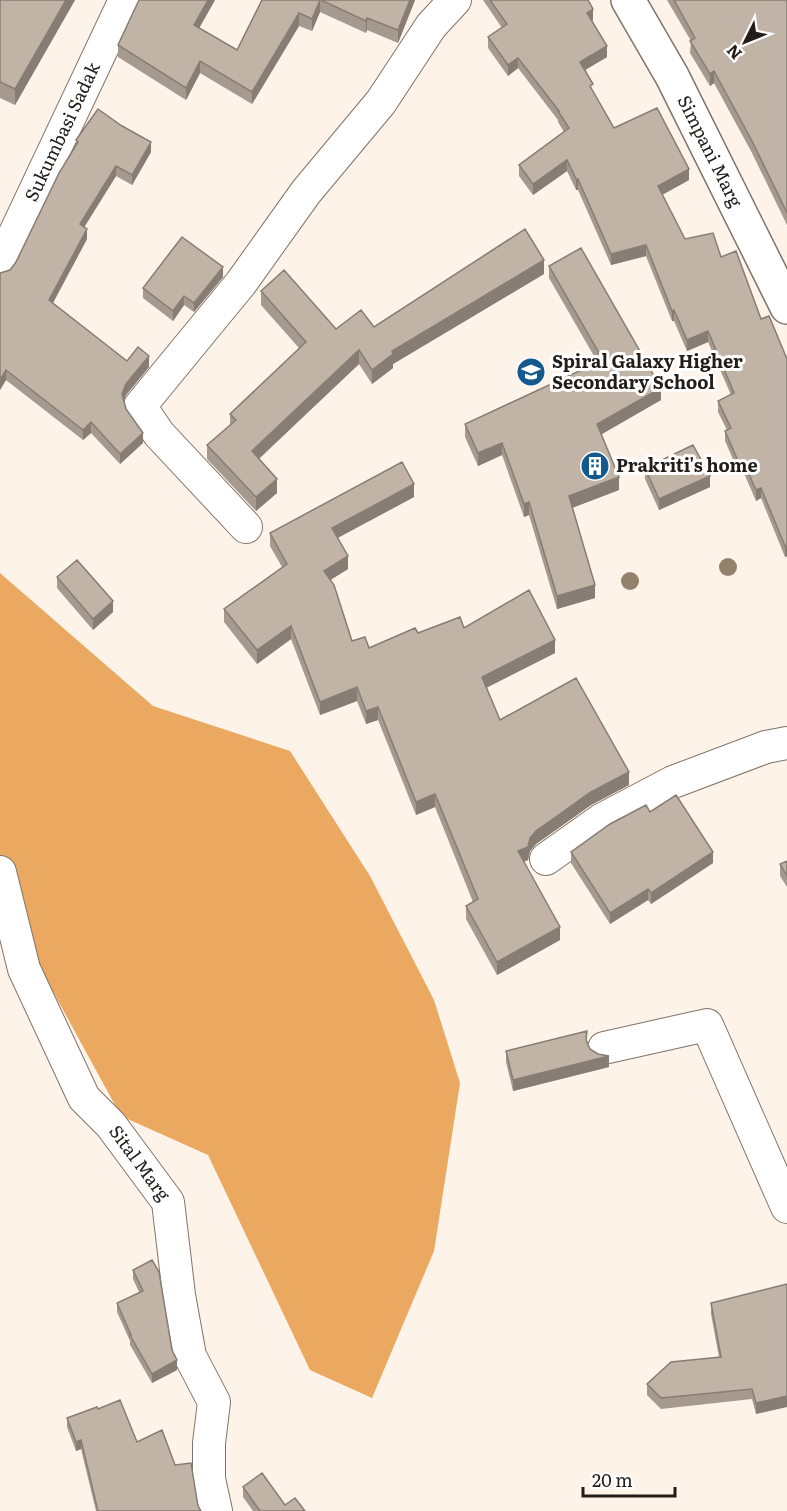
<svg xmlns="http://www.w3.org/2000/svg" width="787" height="1511" viewBox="0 0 787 1511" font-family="Literata,serif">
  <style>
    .forest { fill: #eaa860 }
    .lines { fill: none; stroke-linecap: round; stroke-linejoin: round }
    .street-casing { stroke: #807367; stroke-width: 34 }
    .secondary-casing { stroke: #807367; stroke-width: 36 }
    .street { stroke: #fff; stroke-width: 32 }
    .secondary { stroke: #fff; stroke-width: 33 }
    .tree { fill: #94816b }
    .wall { fill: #a69a8f }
    .shaded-wall { fill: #877d74 }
    .building { fill: #c1b3a6; stroke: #877d74; stroke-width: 1.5 }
    .labels { text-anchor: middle; stroke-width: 6; stroke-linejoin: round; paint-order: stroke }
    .street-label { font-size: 18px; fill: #221d18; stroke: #fff }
    .poi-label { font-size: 18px; font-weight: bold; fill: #221d18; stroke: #fff; text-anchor: start }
  </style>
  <rect width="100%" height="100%" fill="#fef3e8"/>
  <path class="forest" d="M0 573 153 706 290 751 370 876 434 1000 460 1083 434 1251 372 1398 310 1370 208 1155 121 1116 44 975 0 924Z"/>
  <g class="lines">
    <g class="street-casing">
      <g id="street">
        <path id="s1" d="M0 265 125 0"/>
        <path d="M246 527 159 434 140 406 241 283 306 192 381 102 431 26 455 0"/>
        <path d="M546 859 601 820 673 782 766 747 787 743"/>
        <path id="s2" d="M0 872 24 969 84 1098 111 1125 168 1202 179 1295 190 1356 214 1402 209 1443V1479L216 1511"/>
        <path d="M604 1048 707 1025 787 1207"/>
      </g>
    </g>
    <g class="secondary-casing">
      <g id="secondary">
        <path id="s3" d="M628 0 672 76 787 307"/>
      </g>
    </g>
    <use href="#street" class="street"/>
    <use href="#secondary" class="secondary"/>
  </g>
  <g class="tree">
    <circle cx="728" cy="567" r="9"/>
    <circle cx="630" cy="581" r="9"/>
  </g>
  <path class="wall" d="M0 0H75L15 105 0 98Z
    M215 0 199 28 237 50 262 0H415L398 43 367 30 366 33 320 12 312 31 299 26 252 104 200 73 186 100 118 57V45Z
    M483 0H588L593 20 591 21 607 57 585 70 593 92 614 128 689 180 662 195 685 239 721 257 787 359V556L785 557 761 498 756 501 743 471 739 473 725 441V431L727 430 718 412V401L731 395 708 342 687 351 674 321H672L646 256 611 265 578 190H576L567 171 533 195 519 176V165L564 132 558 122V120L518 68 508 76 488 48V37L502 28Z
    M667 0H787V225L752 153 714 83 710 86 690 53 691 41Z
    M76 140 151 152 132 185 116 176 84 227 87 239 53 303 127 361 149 367 126 395 124 401 126 409 143 443 120 464 91 433 83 440 6 380 0 390V273L10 270 16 262 76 145Z
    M549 266 661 400 601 434 619 490 572 508 595 598 557 609 529 515 524 517 502 455 478 466 465 437V424L598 363 549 278Z
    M544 274 393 364V368L372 384 359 364 259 459 277 493 256 511 207 459V445L230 425V414L299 348 261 305V291L336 329 374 327Z
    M223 277 194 312 184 305 173 321 143 298V288Z
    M645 468 710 487 659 510 645 479Z
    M414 497 337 538 348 569 330 580 352 641 369 648 418 633 464 628 555 653 486 688 500 720 629 785 591 805 536 844 530 851 528 860 524 862 560 940 497 975 466 919V906L473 902 435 807 416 815 378 720 366 724 357 701 320 715 291 639 257 664 224 622V609L282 567 270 546V533Z
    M57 577 113 612 93 630 57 588Z
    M650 812 713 863 651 904 648 900 610 924 571 863V852Z
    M787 861V887L780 876V864Z
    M587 1042 590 1049 609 1067 513 1091 506 1062V1051Z
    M133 1270 172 1350 177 1370 152 1383 130 1345V1341L117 1312V1303L139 1292 133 1279Z
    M787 1284 756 1414 752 1399 661 1409 647 1395V1384L719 1357 711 1314V1303Z
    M98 1409 137 1442 175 1465 201 1511H96L81 1449 76 1451 67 1427V1418Z
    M243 1487 285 1505 305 1511H253L243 1497Z"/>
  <path class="shaded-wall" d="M66 0H75L15 105V89Z
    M208 0H215L194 37V25Z
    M320 0V12L312 31V19Z
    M410 0H415L398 43V30Z
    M593 9V20L587 24V13Z
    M299 13V26L252 104V92Z
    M367 18V30L366 33V21Z
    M607 46V57L580 73V62Z
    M518 58V68L508 76V65Z
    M200 61V73L186 100V88Z
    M714 71V83L710 86V74Z
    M151 142V152L132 185V175Z
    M567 160V171L533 195V184Z
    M116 166V176L80 234V224Z
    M689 169V180L658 197V186Z
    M576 179H578V190H576Z
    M87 229V239L49 310V300Z
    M646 245V256L611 265V254Z
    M544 260V274L393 364V368L372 384V370L392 351Z
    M223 267V277L194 312V303Z
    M184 296V305L173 321V311Z
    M674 310V321H672V311Z
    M708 331V342L687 351V340Z
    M359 350V364L252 465V451Z
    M149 356V367L126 395 122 404V394L126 384Z
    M6 370V380L0 390V380Z
    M661 388V400L597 437V424Z
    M91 422V433L83 440V430Z
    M143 433V443L120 464V454Z
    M502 443V455L478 466V453Z
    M743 461V471L739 473V463Z
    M710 476V487L659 510V499Z
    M619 477V490L569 509V496Z
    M277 479V493L256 511V497Z
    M414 484V497L332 541V528Z
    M761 488V498L756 501V490Z
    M529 502V515L524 517V504Z
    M787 545V556L785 557V546Z
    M348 556V569L324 584V571Z
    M595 585V598L557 609V596Z
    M113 601V612L93 630V619Z
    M291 626V639L257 664V650Z
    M555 640V653L482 690V677Z
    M357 687V701L320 715V702Z
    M378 707V720L366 724V711Z
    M629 772V785L591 805 536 844 530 851 528 860 518 864V851L536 831 591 792Z
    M435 794V807L416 815V802Z
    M713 852V863L651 904V893Z
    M648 889V900L610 924V913Z
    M560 927V940L497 975V962Z
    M609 1056V1067L513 1091V1080Z
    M177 1360V1370L152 1383V1374Z
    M787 1396V1407L756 1414V1403Z
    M81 1440V1449L76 1451V1442Z"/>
  <path class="building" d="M0 0H66L15 89 0 82Z
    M139 0H208L194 25 237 50 262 0H320L312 19 299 13 252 92 200 61 186 88 118 45Z
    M321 0H410L398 30 367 18 366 21Z
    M490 0H588L593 9 587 13 607 46 580 62 593 84 590 86 614 128 657 108 689 169 658 186 685 239 713 233 721 257 736 251 761 319 769 316 787 359V545L785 546 761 488 756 490 743 461 739 463 725 431 731 428 718 401 734 393 708 331 687 340 674 310 672 311 646 245 611 254 578 179H576L567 160 533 184 519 165 569 128 558 111H559L518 58 508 65 488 37 507 24Z
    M674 0H787V213L752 141 714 71 710 74 690 41 695 38Z
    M98 109 122 126 151 142 132 175 116 166 80 224 87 229 49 300 127 361 138 347 149 356 126 384 122 394 126 409 143 433 120 454 91 422 83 430 6 370 0 380V273L10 270 16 262 59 173 78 142 76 140Z
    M525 229 544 260 392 351 393 354 372 370 359 350 252 451 277 479 256 497 207 445 236 420 230 414 306 342 261 291 284 270 336 329 361 310 374 327Z
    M182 237 223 267 194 303 184 296 173 311 143 288Z
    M581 248 661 388 597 424 619 477 569 496 595 585 557 596 529 502 524 504 502 443 478 453 465 424 603 360 549 266Z
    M693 445 710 476 659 499 645 468Z
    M402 462 414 484 332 528 348 556 324 571 334 585 352 641 365 637 369 648 415 628 418 633 460 617 464 628 529 590 555 640 482 677 500 720 576 678 629 772 591 792 536 831 530 838 528 847 518 851 560 927 497 962 466 906 478 899 435 794 416 802 378 707 366 711 357 687 320 702 291 626 257 650 224 609 287 564 270 533Z
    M77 560 113 601 93 619 57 577Z
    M676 795 713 852 651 893 648 889 610 913 571 852 610 824 646 805 650 812Z
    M787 861V876L780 864Z
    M587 1031 586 1040 590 1049 598 1054 609 1056 513 1080 506 1051Z
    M152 1260 159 1272 172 1350 177 1360 152 1374 130 1335H131L117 1303 143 1291 133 1270Z
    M787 1284V1396L756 1403 752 1389 661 1398 647 1384 671 1362 721 1357 711 1303Z
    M120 1400 137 1442 162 1430 175 1465 191 1463 198 1506 201 1511H98L81 1440 76 1442 67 1418 97 1407 98 1409Z
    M262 1473 285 1505 295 1498 305 1511H260L243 1487Z"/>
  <defs>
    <g id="school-disc" transform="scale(1.5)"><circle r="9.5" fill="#14598e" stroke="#fff"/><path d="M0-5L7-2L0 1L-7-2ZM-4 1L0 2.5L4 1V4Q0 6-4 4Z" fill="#fff"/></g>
    <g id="building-disc" transform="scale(1.5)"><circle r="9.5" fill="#14598e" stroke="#fff"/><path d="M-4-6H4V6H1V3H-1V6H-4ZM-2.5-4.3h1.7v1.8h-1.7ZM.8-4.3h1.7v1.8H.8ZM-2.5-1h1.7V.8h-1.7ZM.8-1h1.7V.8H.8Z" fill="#fff"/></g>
  </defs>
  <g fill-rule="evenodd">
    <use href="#school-disc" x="531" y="372"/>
    <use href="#building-disc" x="595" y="466"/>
  </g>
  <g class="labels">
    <g class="street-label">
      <text dy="6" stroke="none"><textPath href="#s1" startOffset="147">Sukumbasi Sadak</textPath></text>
      <text dy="6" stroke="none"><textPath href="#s3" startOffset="172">Simpani Marg</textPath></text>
      <text dy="6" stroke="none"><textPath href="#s2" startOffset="328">Sital Marg</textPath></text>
    </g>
    <g class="poi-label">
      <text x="552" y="368">Spiral Galaxy Higher<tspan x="552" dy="21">Secondary School</tspan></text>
      <text x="616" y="472">Prakriti's home</text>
    </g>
  </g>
  <g transform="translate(745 42) rotate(227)" stroke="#ffffff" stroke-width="4.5" paint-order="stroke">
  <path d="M0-4.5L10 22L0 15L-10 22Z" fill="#221d18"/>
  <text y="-9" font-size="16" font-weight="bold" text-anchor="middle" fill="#221d18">N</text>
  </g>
  <path d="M583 1487v9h92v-9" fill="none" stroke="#221d18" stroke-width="3"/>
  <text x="592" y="1487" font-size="18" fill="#221d18" stroke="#ffffff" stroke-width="4.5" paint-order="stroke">20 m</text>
</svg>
